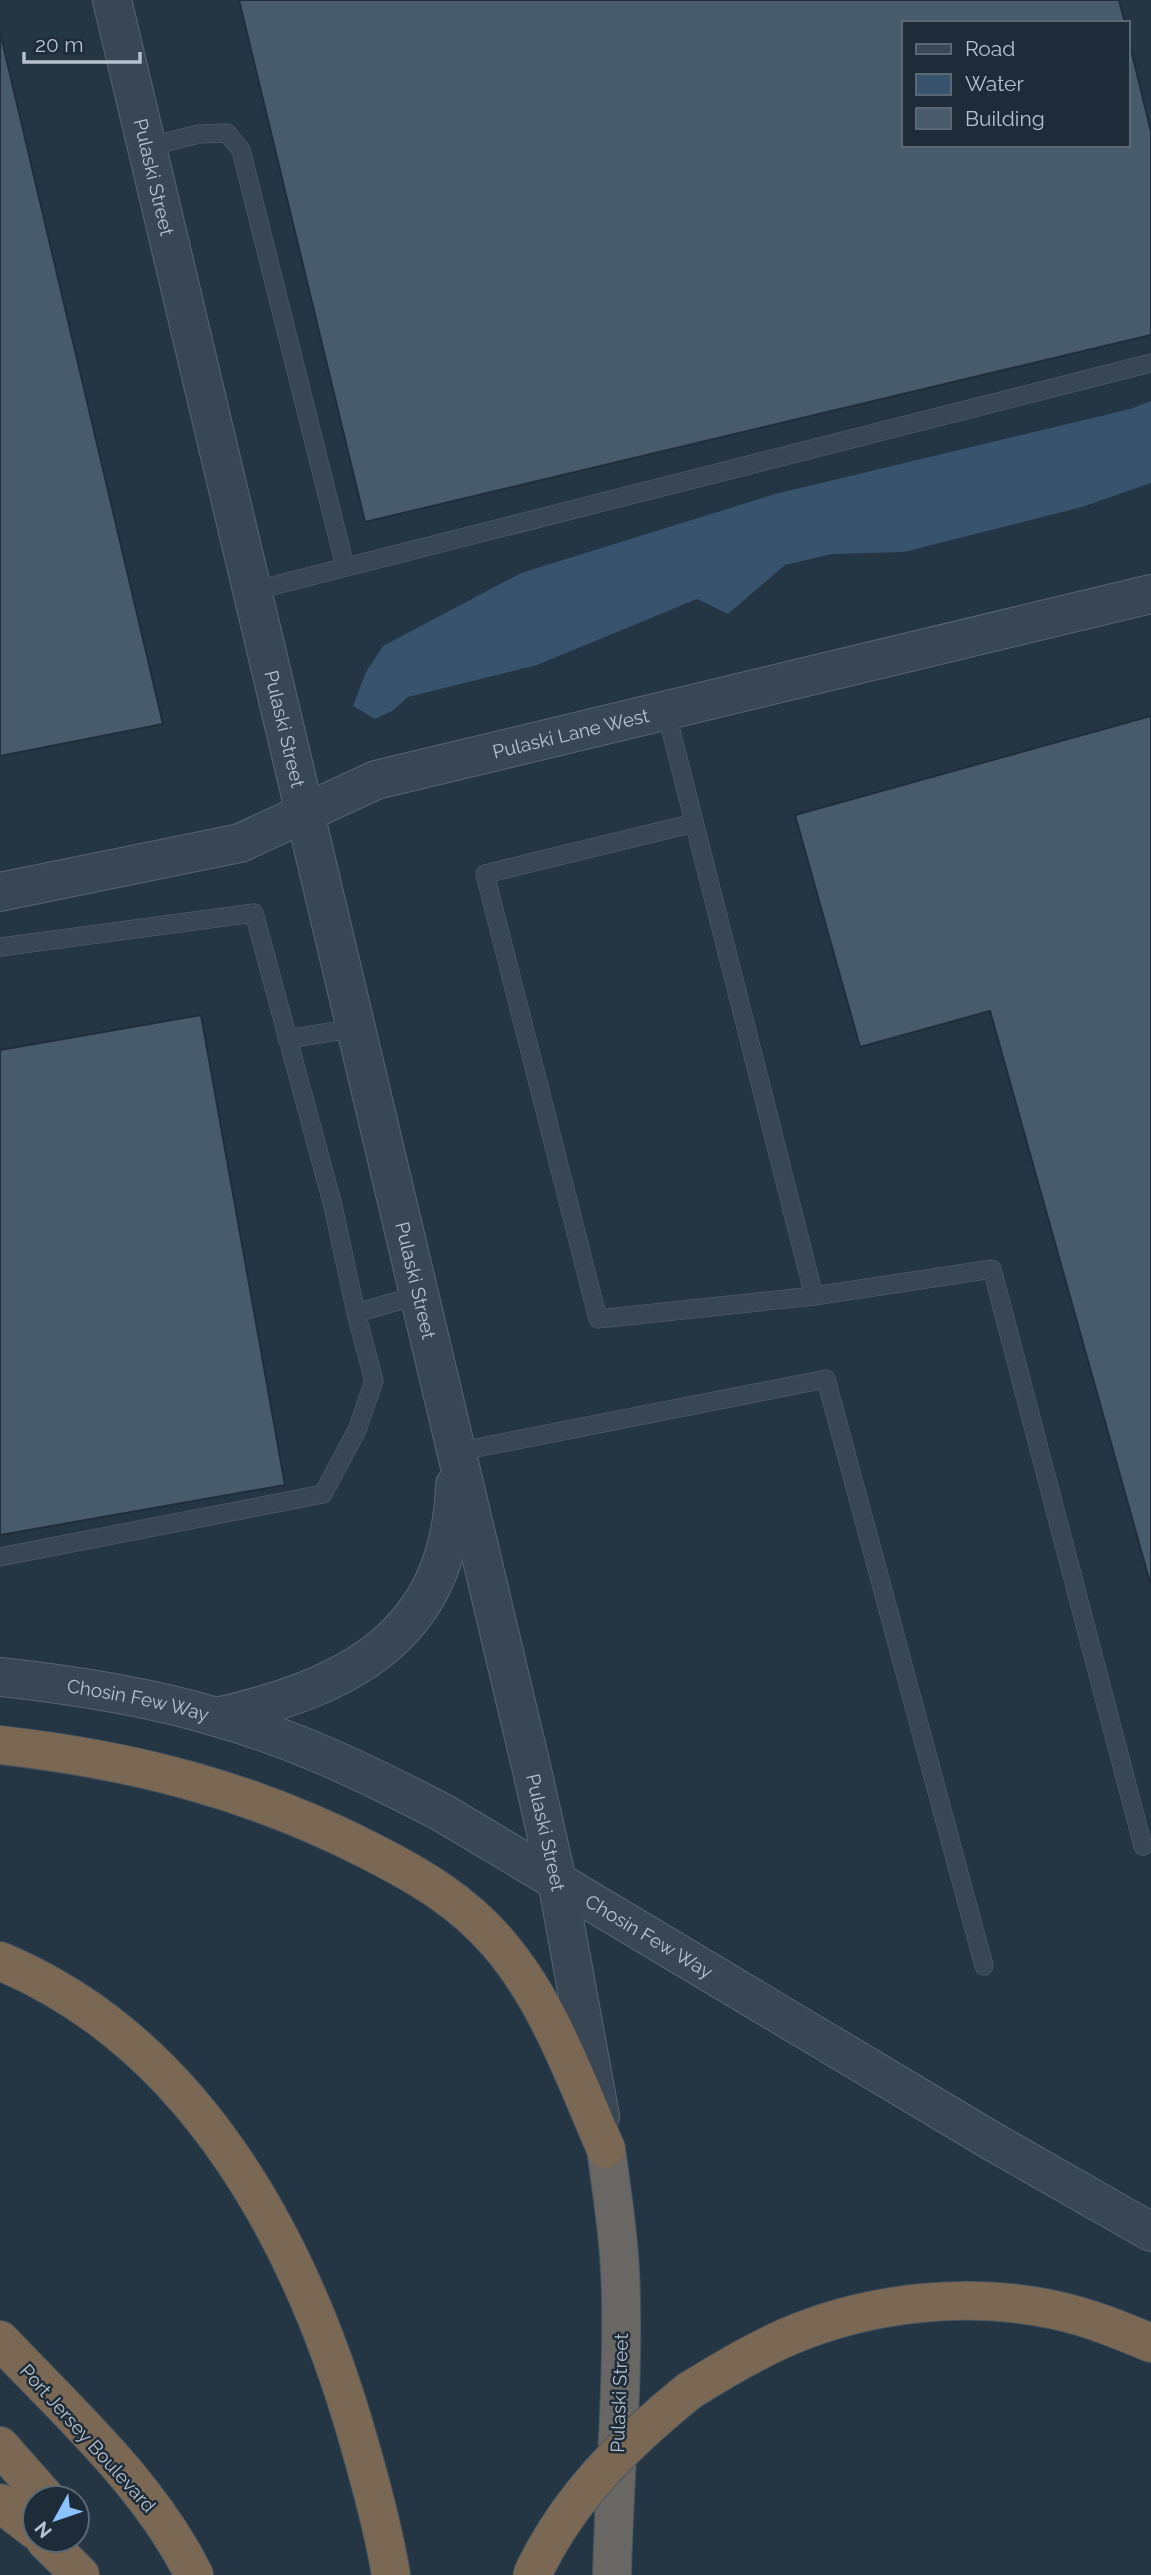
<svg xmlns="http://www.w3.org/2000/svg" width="1151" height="2575" viewBox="0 0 1151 2575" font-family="Raleway,sans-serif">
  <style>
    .water { fill: #37536d }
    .building { fill: #485b6b; stroke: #202e3b; stroke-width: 2 }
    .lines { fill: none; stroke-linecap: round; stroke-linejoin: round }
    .service-casing { stroke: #576571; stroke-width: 19 }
    .tertiary-casing { stroke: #576571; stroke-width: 40 }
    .trunk-casing { stroke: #44525e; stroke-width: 40 }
    .motorway-casing { stroke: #44525e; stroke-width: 40 }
    .service { stroke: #394754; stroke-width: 18 }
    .tertiary { stroke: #394754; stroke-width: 38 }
    .trunk { stroke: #686764; stroke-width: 38 }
    .motorway { stroke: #7a6855; stroke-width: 38 }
    .motorway-bridge-casing { stroke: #44525e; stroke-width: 40; stroke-linecap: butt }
    .motorway-bridge { stroke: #7a6855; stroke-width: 38 }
    .labels { text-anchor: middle; stroke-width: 5; stroke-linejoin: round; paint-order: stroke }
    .street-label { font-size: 19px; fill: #b6c2cd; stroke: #1e2c39 }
  </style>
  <rect width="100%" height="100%" fill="#243544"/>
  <path class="water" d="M1151 401V483L1082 507 904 552 832 554 785 565 728 614 697 599 537 665 408 697 392 711 375 719 353 706 366 672 383 646 521 573 775 494 1130 409Z"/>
  <path class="building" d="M239 0H1119L1125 23H904V145H1128V37L1151 132V335L365 522Z
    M0 32 163 724 0 756Z
    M1151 716V1586L990 1011 860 1047 795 815Z
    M201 1015 285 1485 0 1535V1050Z"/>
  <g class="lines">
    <g class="service-casing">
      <path id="service" d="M147 147 199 134 227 133 241 150 345 566
        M252 591 1151 363
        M666 711 814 1296 598 1319 485 874 694 823
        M0 947 254 913 333 1206 356 1313 374 1381 357 1430 323 1494 0 1557
        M287 1039 356 1028
        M814 1296 992 1269 1143 1846
        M356 1313 419 1295
        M456 1452 826 1379 984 1966"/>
    </g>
    <g class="tertiary-casing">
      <g id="tertiary">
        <path id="s1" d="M112 0 531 1766 557 1881 600 2116"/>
        <path id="s2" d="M0 892 240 843 376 780 1151 594"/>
        <path id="s3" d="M0 1677C73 1685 146 1696 216 1717 296 1739 370 1775 443 1813L990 2140 1151 2232"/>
        <path d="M217 1717C349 1687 450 1636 455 1485"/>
      </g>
    </g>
    <g class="trunk-casing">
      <path id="trunk" d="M606 2149C613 2200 621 2251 621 2303 623 2394 614 2484 612 2575"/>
    </g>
    <g class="motorway-casing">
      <path id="motorway" d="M0 1745C133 1760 251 1790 370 1851 419 1876 462 1901 498 1943 549 2002 575 2079 606 2149
        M0 1961C199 2044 305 2249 360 2446 372 2488 384 2532 391 2575
        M0 2340C69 2413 149 2484 194 2575
        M689 2391C721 2371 753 2352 787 2337 868 2302 968 2291 1055 2310 1088 2317 1120 2330 1151 2343
        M0 2446 46 2498
        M0 2503 35 2530
        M45 2540 80 2575"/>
    </g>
    <use href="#service" class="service"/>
    <use href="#tertiary" class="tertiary"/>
    <use href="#trunk" class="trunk"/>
    <use href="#motorway" class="motorway"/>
    <g class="motorway-bridge-casing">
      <path id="motorway-bridge" d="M532 2575C568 2498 624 2444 689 2391"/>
    </g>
    <use href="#motorway-bridge" class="motorway-bridge"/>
  </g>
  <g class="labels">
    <g class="street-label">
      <text dy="7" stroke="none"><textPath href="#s1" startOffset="182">Pulaski Street</textPath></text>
      <text dy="7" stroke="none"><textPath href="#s1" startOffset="749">Pulaski Street</textPath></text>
      <text dy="7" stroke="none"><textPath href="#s2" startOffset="595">Pulaski Lane West</textPath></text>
      <text dy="7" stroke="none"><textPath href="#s1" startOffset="1316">Pulaski Street</textPath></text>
      <text dy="7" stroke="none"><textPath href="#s3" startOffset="140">Chosin Few Way</textPath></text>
      <text dy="7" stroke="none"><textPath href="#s1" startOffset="1883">Pulaski Street</textPath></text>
      <text dy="7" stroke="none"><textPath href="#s3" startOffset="707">Chosin Few Way</textPath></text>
      <text transform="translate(619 2393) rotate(-88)" y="7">Pulaski Street</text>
      <text transform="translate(88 2438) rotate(48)" y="7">Port Jersey Boulevard</text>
    </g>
  </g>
  <rect x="902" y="21" width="228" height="126" fill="#1e2c39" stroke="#5b6874" stroke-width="2"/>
  <rect x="916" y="44" width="35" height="10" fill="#394754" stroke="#5b6874" stroke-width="2"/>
  <text x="965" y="56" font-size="21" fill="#b6c2cd">Road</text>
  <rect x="916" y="74" width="35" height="21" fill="#37536d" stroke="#5b6874" stroke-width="2"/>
  <text x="965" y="91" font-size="21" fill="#b6c2cd">Water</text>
  <rect x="916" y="108" width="35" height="21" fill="#485b6b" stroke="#5b6874" stroke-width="2"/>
  <text x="965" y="126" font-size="21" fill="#b6c2cd">Building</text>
  <g transform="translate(56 2519) rotate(230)"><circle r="33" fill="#1e2c39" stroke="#5b6874" stroke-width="2"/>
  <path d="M0-5L12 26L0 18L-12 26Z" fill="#8ac3ff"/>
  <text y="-10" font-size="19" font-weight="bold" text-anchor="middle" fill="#b6c2cd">N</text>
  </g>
  <path d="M24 52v10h116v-10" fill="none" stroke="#b6c2cd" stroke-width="3.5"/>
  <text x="35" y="52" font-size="21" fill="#b6c2cd" stroke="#1e2c39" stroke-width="5" paint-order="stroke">20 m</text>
</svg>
